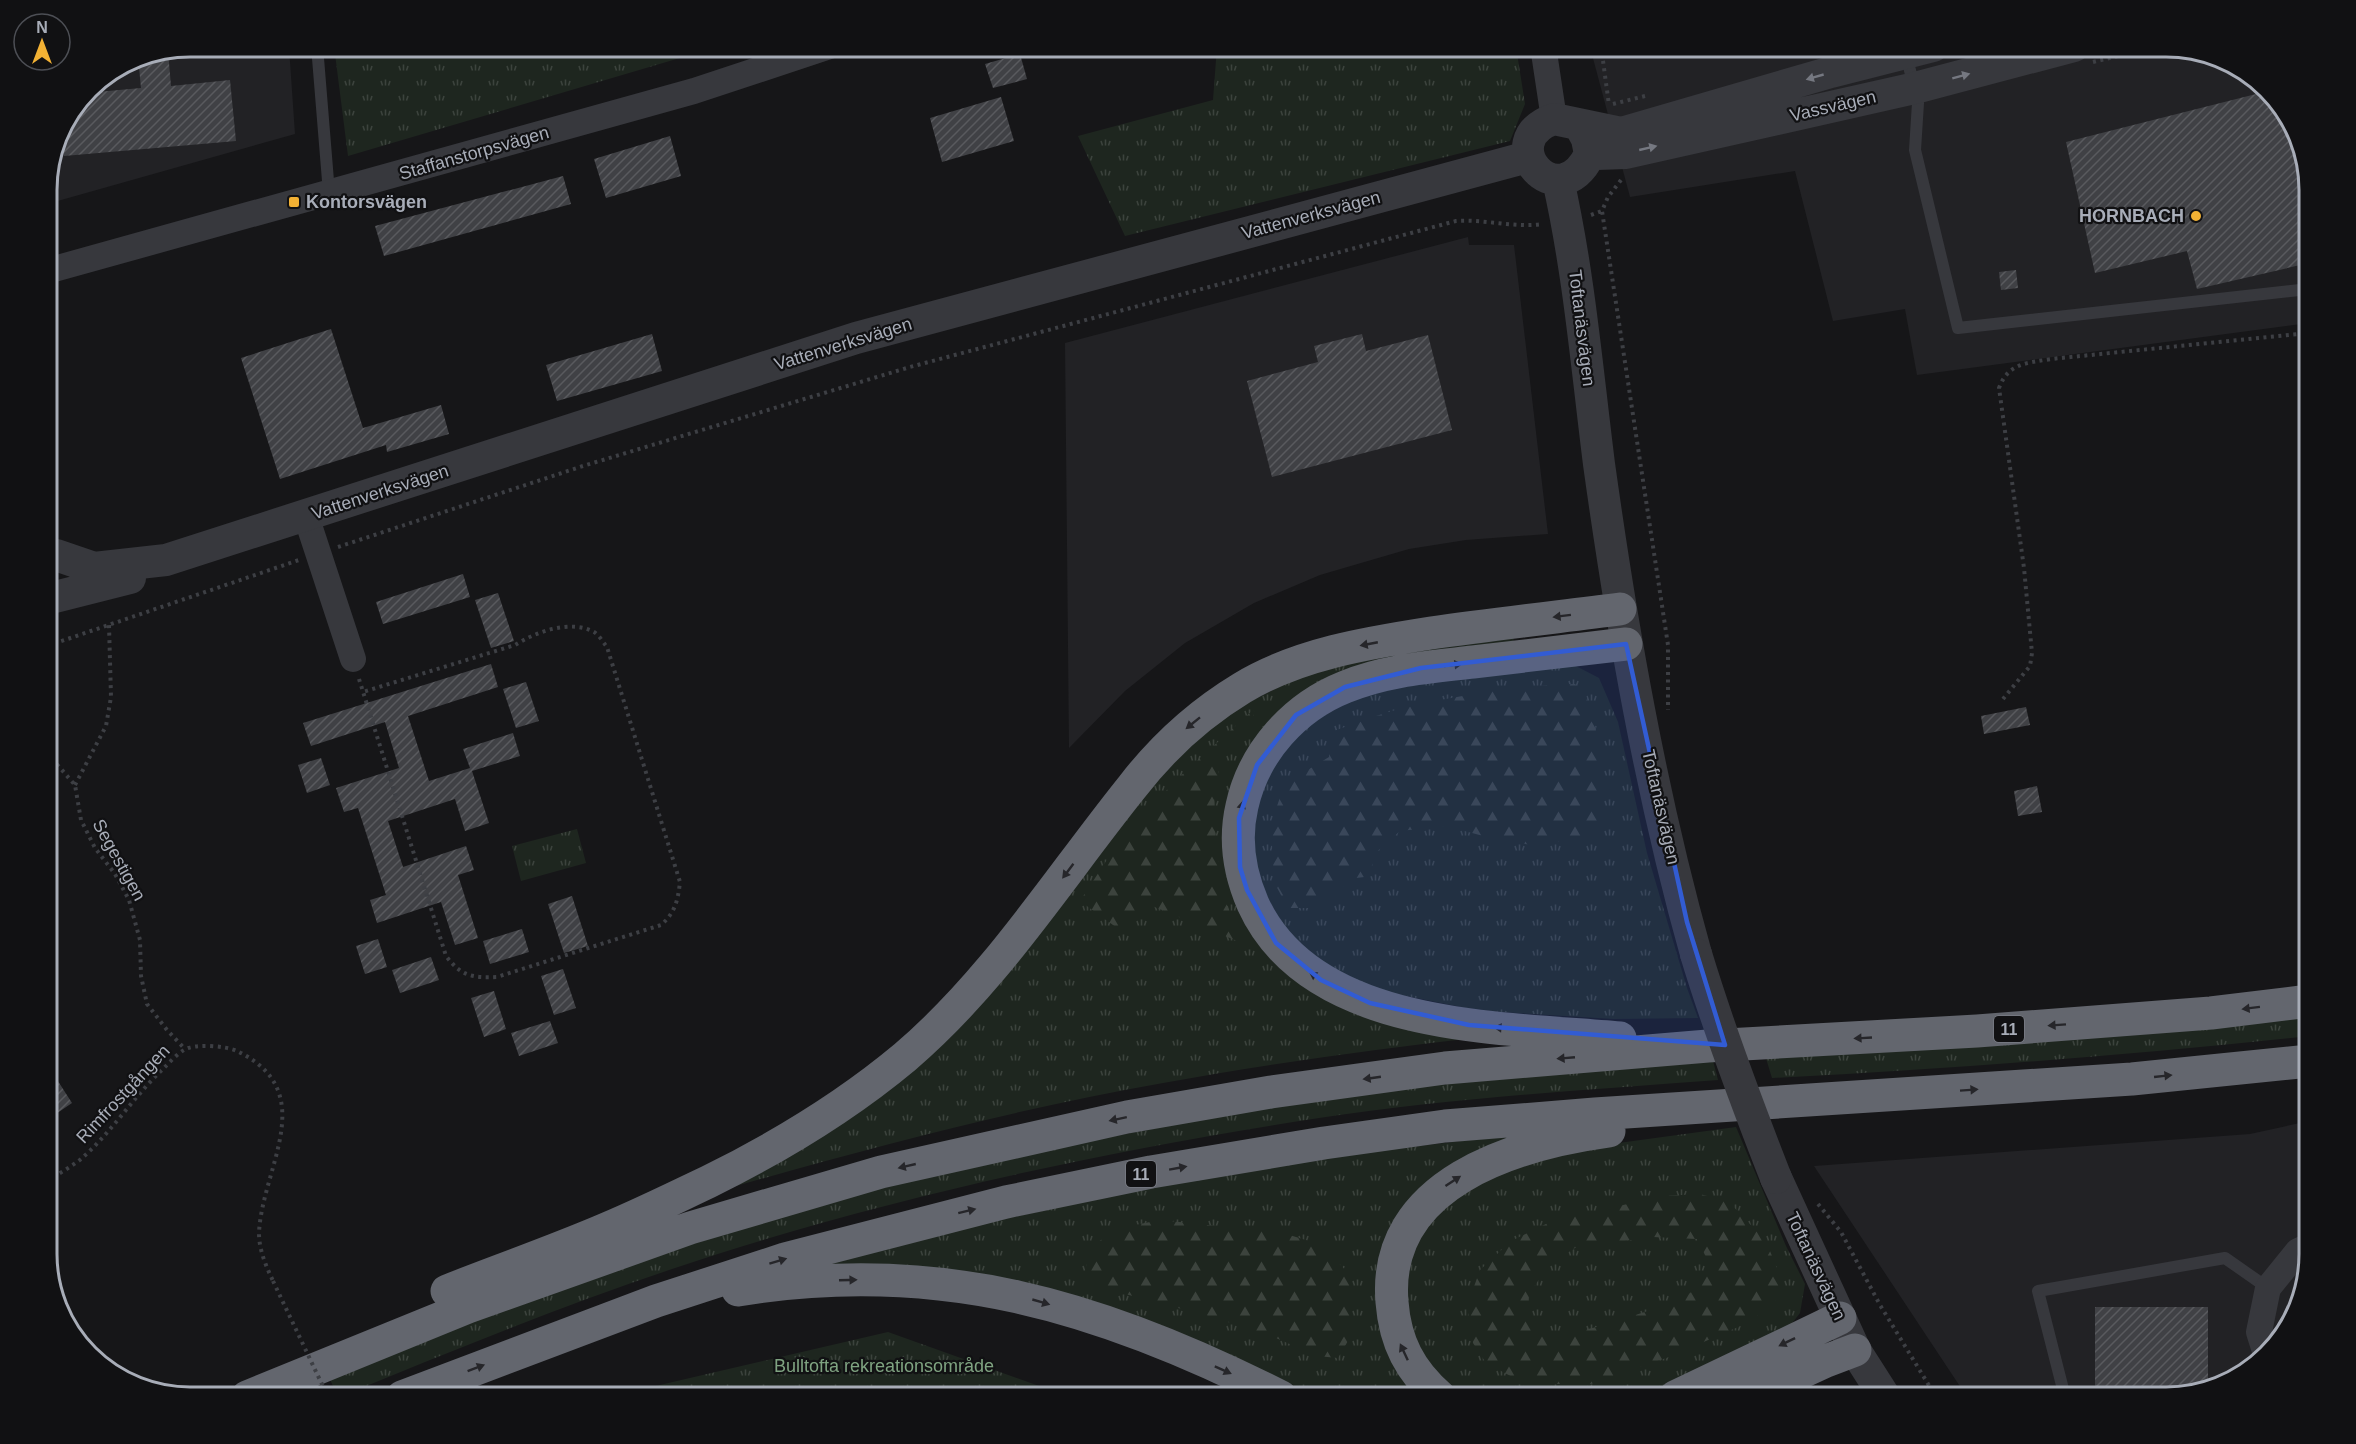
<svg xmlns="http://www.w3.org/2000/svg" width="2356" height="1444" viewBox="0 0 2356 1444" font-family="Helvetica,sans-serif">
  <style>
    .built { fill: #222225 }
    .grass { fill: url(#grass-tufts) }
    .forest { fill: url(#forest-firs); fill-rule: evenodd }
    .building { fill: url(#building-hatch) }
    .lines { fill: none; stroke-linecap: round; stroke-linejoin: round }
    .path { stroke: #3d3f44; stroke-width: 4; stroke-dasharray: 3 4.5; stroke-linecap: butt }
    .service { stroke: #37383d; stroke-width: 12 }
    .minor { stroke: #37383d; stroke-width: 26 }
    .tertiary { stroke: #37383d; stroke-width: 32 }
    .motorway { stroke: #63666e; stroke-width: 33 }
    .path-bridge { stroke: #3d3f44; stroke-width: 4; stroke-dasharray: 3 4.5; stroke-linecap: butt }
    .tertiary-bridge { stroke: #37383d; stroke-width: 32 }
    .oneway { fill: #757881 }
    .oneway2 { fill: #26262a }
    .marked { fill: #325cd3; fill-opacity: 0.2; stroke: #325cd3; stroke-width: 4.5; stroke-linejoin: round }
    .poi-dot { fill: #f2b134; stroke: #111113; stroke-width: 2 }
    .labels { text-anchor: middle; stroke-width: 4.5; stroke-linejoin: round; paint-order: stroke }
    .shield { fill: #111113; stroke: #7b7e86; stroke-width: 1.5 }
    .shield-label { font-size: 16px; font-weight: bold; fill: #a8adb8 }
    .street-label { font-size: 18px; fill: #a8adb8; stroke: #111113 }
    .poi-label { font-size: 18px; font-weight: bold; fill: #a8adb8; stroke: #111113; text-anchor: start }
    .park-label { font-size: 18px; fill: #7fa381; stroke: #111113 }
    .rim { fill: none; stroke: #a8adb8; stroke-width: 3 }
  </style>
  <defs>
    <pattern id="grass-tufts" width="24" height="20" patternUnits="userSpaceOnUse" patternTransform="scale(1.5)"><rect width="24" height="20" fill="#1e261f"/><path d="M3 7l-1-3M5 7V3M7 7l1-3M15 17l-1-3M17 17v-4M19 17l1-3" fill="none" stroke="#3c433d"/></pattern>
    <pattern id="forest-firs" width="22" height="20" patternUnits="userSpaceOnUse" patternTransform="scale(1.5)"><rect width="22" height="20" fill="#1e261f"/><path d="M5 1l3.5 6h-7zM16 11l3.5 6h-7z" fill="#3c433d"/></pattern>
    <pattern id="building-hatch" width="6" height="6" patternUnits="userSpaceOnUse" patternTransform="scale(1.5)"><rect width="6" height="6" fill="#404145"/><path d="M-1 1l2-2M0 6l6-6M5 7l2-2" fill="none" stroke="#595a5e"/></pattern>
  </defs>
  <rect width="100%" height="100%" fill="#161618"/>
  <path class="built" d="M2166 46 2238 66 2290 118 2309 181V323L1917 375 1905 309 1833 321 1795 171 1630 197 1590 47Z
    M190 47H289L295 134 47 204V181L58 135 89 88 135 57Z
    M1468 237 1469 245H1514L1548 534 1466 540 1409 549 1320 575 1254 603 1185 643 1125 691 1069 748 1065 343Z
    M2309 1121V1254L2290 1326 2237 1378 2166 1397H1967L1814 1166 2250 1134Z"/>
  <path class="grass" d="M334 46H717V47L348 156Z
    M1217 47H1516L1525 104 1510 141 1125 236 1078 136 1213 100Z
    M1513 633 1514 645 1276 716 1228 871 1243 920 1273 961 1482 1037C1375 1049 1268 1064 1163 1083 1009 1110 858 1151 708 1194L813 1139 1112 831 1212 721 1320 666Z
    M1572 664 1599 678 1618 722 1647 853 1687 988 1698 1018 1614 1019 1501 1012 1466 1008 1391 993 1369 986 1326 965 1289 935 1260 884 1252 850 1255 815 1265 778 1278 757 1310 723 1372 690Z
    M577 829 586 863 521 881 512 846Z
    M2309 1011V1036C2131 1055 1952 1069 1772 1078L1765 1055Z
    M1712 1057 1718 1080C1585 1090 1451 1098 1319 1118 1104 1151 879 1199 672 1269 559 1307 449 1352 339 1397L328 1376 557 1285 926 1173 1325 1095Z
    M1736 1127 1786 1246 1805 1284 1800 1313 1789 1327 1641 1397H1463L1448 1387 1431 1369 1409 1327 1406 1286 1410 1263 1416 1241 1430 1220 1480 1179 1582 1148Z
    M1561 1129 1391 1238 1422 1397H1307L1256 1371 1148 1326 774 1274 841 1254 1251 1166Z
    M888 1332 1070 1397H611L617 1395Z"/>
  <path class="forest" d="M1575 684 1586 695 1595 725 1603 788 1601 827 1592 838 1531 845 1487 837 1446 826 1400 831 1372 856 1373 876 1356 878 1311 908H1288L1274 882 1271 823 1283 789 1306 771 1329 757 1331 732C1351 725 1372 717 1392 711 1451 696 1515 686 1575 684Z
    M1253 710 1256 712 1223 753 1214 791 1216 845 1226 903 1242 943 1145 903 1124 933 1080 901 1118 843 1175 781Z
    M1700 1194 1729 1202 1766 1241 1778 1271 1781 1293 1772 1306 1745 1324 1669 1357 1591 1384H1548L1518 1380 1486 1363 1473 1343 1467 1306 1480 1270 1511 1241 1550 1222 1662 1196ZM1653 1237 1697 1239 1707 1259 1708 1271 1696 1289 1676 1302 1601 1326 1562 1335 1543 1331 1528 1322 1529 1294 1549 1265 1575 1248Z
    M1160 1220 1283 1233 1322 1245 1349 1274 1352 1334 1338 1358 1317 1356 1276 1338 1216 1318 1095 1286 1085 1270 1093 1246 1115 1229Z"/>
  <path class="building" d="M168 51 171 86 230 80 236 141 64 156 62 129 86 93 141 88 138 57Z
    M1020 54 1027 79 993 88 985 64Z
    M2264 92 2290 118 2309 181V263L2197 289 2187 251 2095 273 2066 142Z
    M1001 97 1014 141 942 162 930 118Z
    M670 136 681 176 606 198 594 159Z
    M563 176 571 204 384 256 375 226Z
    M2016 270 2018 288 2001 290 1999 272Z
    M331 329 363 428 441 405 449 434 387 452 386 445 280 479 241 358Z
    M652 334 662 371 557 401 546 365Z
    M1362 334 1366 351 1428 335 1452 430 1272 477 1247 381 1318 362 1314 346Z
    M463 574 470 597 383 624 376 602Z
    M498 593 514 641 491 648 475 600Z
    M491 664 498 687 408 716 429 781 470 768 463 749 513 733 520 756 472 771 489 823 465 831 455 799 388 821 403 867 466 846 474 870 458 875 478 938 455 945 441 902 377 923 370 900 386 895 358 808 344 812 336 788 399 768 385 722 311 746 303 723Z
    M526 682 539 721 516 728 503 689Z
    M2026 707 2030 725 1984 734 1981 716Z
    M321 758 330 785 307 793 298 765Z
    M2037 786 2042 812 2018 816 2014 791Z
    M572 896 588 946 564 953 548 904Z
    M522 929 529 952 490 964 483 941Z
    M378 939 387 967 365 974 356 946Z
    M431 957 439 980 400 993 392 970Z
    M563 969 576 1008 554 1015 541 976Z
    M494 991 506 1029 484 1037 471 998Z
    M550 1021 558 1043 519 1056 511 1033Z
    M47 1064 72 1103 47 1120Z
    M2095 1307H2208V1386L2166 1397H2095Z"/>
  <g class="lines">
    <path class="path" d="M1601 46 1609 105
      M2093 62 2160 46
      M1613 104 1649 95
      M1621 180 1608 197 1602 211 1668 645V710
      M1591 215 1602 211
      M338 547 583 466 910 367 1456 221C1485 219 1514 228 1543 224
      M47 646 299 560
      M359 679 446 956C461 976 472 978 497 977L661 925C675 913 678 900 680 882L607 647C603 642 599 635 594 632 570 619 536 632 515 645L363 692
      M2003 699 2030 666 2032 653 2024 568 1999 388C2008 363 2027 363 2051 359L2309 333
      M47 753 75 785 81 820 95 848 115 874 129 900 140 940 141 976 147 1004 167 1030 185 1049
      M75 785 106 726 111 697 109 625
      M47 1181C58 1174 71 1167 81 1159 111 1133 134 1096 164 1068 170 1062 177 1054 184 1050 195 1043 226 1046 237 1051 322 1092 262 1167 259 1233 259 1250 266 1266 273 1281
      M1818 1204 1841 1232 1880 1305 1936 1397"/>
    <path class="service" d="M317 46 329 193
      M1906 54 1918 103 1915 150 1958 328 2309 289
      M2065 1397 2038 1291 2225 1258 2268 1288"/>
    <path class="minor" d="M1543 46 1554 119
      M47 271 694 91 830 46
      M306 516 353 659
      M2265 1351 2259 1332 2268 1288 2298 1251 2309 1246"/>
    <path class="tertiary" d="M1580 126 1587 139 1590 154C1558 220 1491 141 1554 119L1621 133 1831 72 1933 46
      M1597 154 1626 153 1915 88 2074 46
      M1558 180C1579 273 1587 369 1599 464 1622 629 1651 794 1696 954
      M56 555 94 568 166 560 856 338 1528 157
      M51 598 130 578
      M1776 1178 1855 1350 1885 1397"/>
    <path class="motorway" d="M1620 1038C1501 1027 1311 1032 1253 904 1239 872 1234 840 1242 806 1254 751 1295 707 1345 687 1386 670 1430 667 1473 662 1524 656 1575 650 1626 644
      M738 1290C939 1257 1102 1306 1281 1397
      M447 1291C498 1271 549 1253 599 1232 636 1217 672 1199 708 1182 779 1147 844 1108 905 1057 995 980 1058 879 1132 787 1162 748 1199 714 1242 688 1298 654 1367 643 1431 633 1494 624 1557 617 1620 609
      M247 1397 468 1307 690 1228 881 1172 1127 1117 1271 1092 1445 1068 1708 1046 1977 1031 2211 1013 2309 1001
      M402 1397 656 1301 785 1259 1006 1202 1151 1172 1324 1143 1445 1126 1595 1114 2132 1079 2309 1061
      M1440 1397C1410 1371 1395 1342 1392 1302 1382 1183 1515 1144 1609 1131
      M1675 1397 1840 1318
      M1748 1397 1826 1361 1855 1350"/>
    <path class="path-bridge" d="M273 1281 328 1397"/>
    <path class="tertiary-bridge" d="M1696 954C1719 1030 1747 1104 1776 1178"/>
  </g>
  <defs><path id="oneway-solid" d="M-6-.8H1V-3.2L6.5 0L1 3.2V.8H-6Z" transform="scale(1.5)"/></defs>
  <g class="oneway">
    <use href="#oneway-solid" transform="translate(1961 76) rotate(-15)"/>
    <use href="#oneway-solid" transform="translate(1815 77) rotate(164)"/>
    <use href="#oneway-solid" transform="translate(1648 148) rotate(-13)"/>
  </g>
  <g class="oneway2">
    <use href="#oneway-solid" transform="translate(1562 616) rotate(173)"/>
    <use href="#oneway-solid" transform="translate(1369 644) rotate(169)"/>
    <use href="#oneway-solid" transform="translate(1453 665) rotate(-7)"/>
    <use href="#oneway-solid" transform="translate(1193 723) rotate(141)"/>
    <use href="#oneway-solid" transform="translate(1241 810) rotate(-79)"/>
    <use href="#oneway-solid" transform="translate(1068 871) rotate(127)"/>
    <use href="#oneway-solid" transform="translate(1317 977) rotate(-147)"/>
    <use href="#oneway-solid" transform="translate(2251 1008) rotate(173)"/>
    <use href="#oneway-solid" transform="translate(2057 1025) rotate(176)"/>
    <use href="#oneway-solid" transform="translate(1503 1028) rotate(-175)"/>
    <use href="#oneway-solid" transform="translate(1863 1038) rotate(177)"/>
    <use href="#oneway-solid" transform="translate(1566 1058) rotate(175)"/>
    <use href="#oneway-solid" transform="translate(2163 1076) rotate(-6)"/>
    <use href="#oneway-solid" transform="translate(1372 1078) rotate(172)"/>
    <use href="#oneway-solid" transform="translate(1969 1090) rotate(-4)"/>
    <use href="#oneway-solid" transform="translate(1118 1119) rotate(168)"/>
    <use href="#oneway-solid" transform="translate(907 1166) rotate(167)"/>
    <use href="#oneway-solid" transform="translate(1178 1168) rotate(-10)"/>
    <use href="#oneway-solid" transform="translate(1453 1181) rotate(-33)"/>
    <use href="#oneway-solid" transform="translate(967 1211) rotate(-14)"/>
    <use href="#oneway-solid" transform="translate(778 1261) rotate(-17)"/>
    <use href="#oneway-solid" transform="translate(848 1280) rotate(-2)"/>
    <use href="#oneway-solid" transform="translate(1041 1302) rotate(16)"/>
    <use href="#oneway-solid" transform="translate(1787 1342) rotate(154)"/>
    <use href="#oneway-solid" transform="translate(1404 1352) rotate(-115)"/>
    <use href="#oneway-solid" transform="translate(476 1368) rotate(-21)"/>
    <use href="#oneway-solid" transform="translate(1223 1370) rotate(24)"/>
  </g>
  <path class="marked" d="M1626 644 1687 922 1725 1045 1469 1025 1370 1003 1321 980 1276 943 1247 890 1240 867 1239 818 1257 765 1296 715 1345 687 1421 668Z"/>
  <g class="poi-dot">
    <rect x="288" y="196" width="12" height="12" rx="3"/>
    <circle cx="2196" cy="216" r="6"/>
  </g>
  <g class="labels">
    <g class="shield">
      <rect x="1994" y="1016" width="30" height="26" rx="4.5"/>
      <rect x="1126" y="1161" width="30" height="26" rx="4.5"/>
    </g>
    <g class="shield-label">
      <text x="2009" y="1035">11</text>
      <text x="1141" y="1180">11</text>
    </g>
    <g class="street-label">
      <text transform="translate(1833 106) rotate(-13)" y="6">Vassvägen</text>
      <text transform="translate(474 153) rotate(-16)" y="6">Staffanstorpsvägen</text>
      <text transform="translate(1311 215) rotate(-15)" y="6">Vattenverksvägen</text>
      <text transform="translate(1582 328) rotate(83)" y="6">Toftanäsvägen</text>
      <text transform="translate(843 344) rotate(-17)" y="6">Vattenverksvägen</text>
      <text transform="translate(380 492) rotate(-18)" y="6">Vattenverksvägen</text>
      <text transform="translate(1661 807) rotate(77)" y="6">Toftanäsvägen</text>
      <text transform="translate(119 860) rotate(61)" y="6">Segestigen</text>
      <text transform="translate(123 1094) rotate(-47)" y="6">Rimfrostgången</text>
      <text transform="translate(1816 1266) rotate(65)" y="6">Toftanäsvägen</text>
    </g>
    <g class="poi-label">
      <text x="306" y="208">Kontorsvägen</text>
      <text x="2184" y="222" text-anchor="end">HORNBACH</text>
    </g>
    <g class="park-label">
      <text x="884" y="1372">Bulltofta rekreationsområde</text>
    </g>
  </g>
  <path d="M0 0H2356V1444H0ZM190 57H2166A133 133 0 0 1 2299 190V1254A133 133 0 0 1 2166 1387H190A133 133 0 0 1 57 1254V190A133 133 0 0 1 190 57Z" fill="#111113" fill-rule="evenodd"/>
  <path class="rim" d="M190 57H2166A133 133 0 0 1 2299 190V1254A133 133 0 0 1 2166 1387H190A133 133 0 0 1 57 1254V190A133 133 0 0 1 190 57Z"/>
  <g transform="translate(42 42)"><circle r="28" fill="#111113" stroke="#4d4f55" stroke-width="1.5"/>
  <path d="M0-4.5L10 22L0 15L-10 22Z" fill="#f2b134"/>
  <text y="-9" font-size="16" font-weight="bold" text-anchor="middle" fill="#a8adb8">N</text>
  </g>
</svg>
